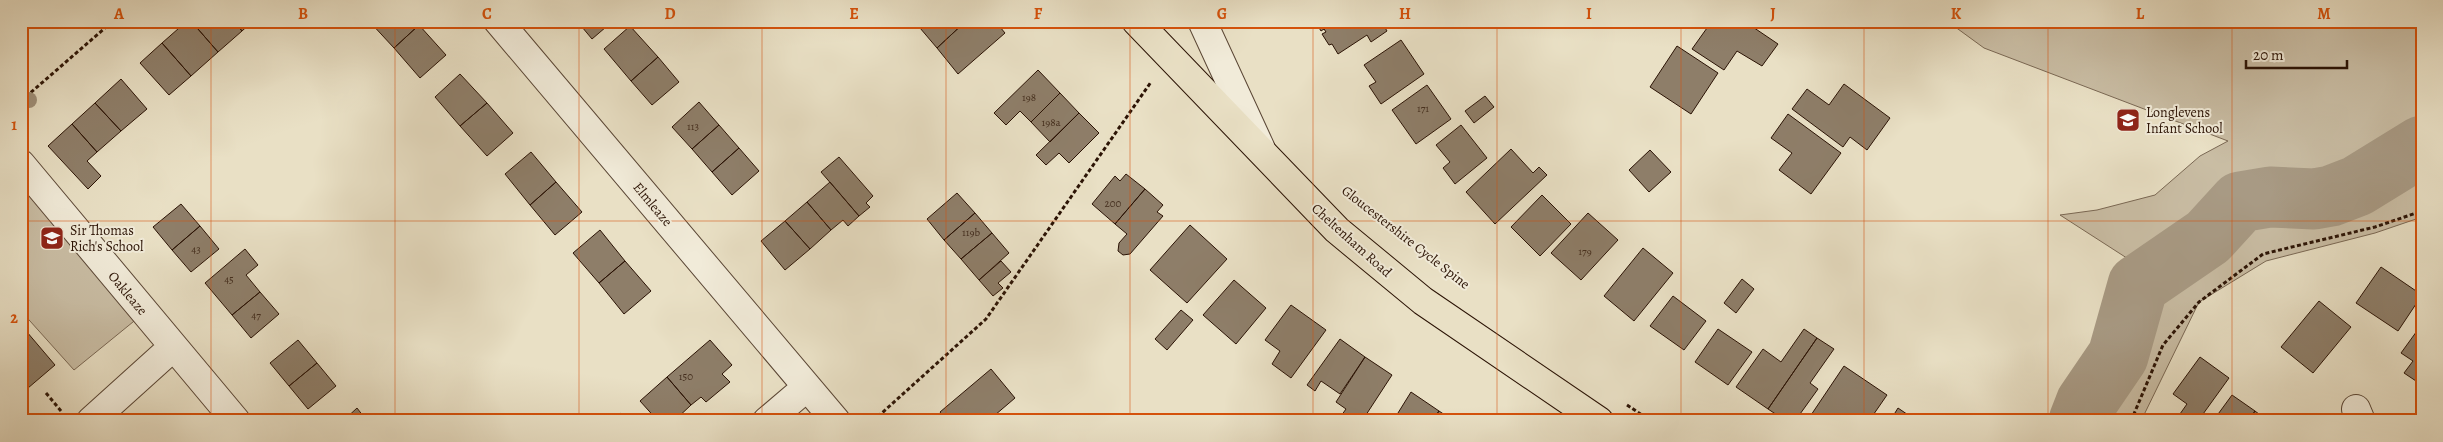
<svg xmlns="http://www.w3.org/2000/svg" width="2443" height="442" viewBox="0 0 2443 442" font-family="Alegreya,serif">
  <style>
    .green { fill: #c9bda4; stroke: #7a6854 }
    .lines { fill: none; stroke-linecap: round; stroke-linejoin: round }
    .river { stroke: #a89a84; stroke-width: 61 }
    .building { fill: #8e7e69; stroke: #2b1305 }
    .minor-casing { stroke: #5a4635; stroke-width: 30 }
    .major-casing { stroke: #2b1305; stroke-width: 30 }
    .path { stroke: #2b1305; stroke-width: 3; stroke-dasharray: 4 2.5; stroke-linecap: butt }
    .minor { stroke: #f1ebd9; stroke-width: 28 }
    .major { stroke: #e9e0c5; stroke-width: 28 }
    .tree { fill: #9f907a }
    .grid { fill: none; stroke: #d5520b; stroke-width: 1; stroke-opacity: 0.55 }
    .labels { text-anchor: middle; stroke-width: 4; stroke-linejoin: round; paint-order: stroke }
    .number-label { font-size: 11px; fill: #442e1e }
    .poi-label { font-size: 14px; fill: #2b1305; stroke: #f1ebd9; text-anchor: start }
    .street-label { font-size: 14px; fill: #2b1305; stroke: #f1ebd9 }
    .neatline { fill: none; stroke: #d5520b; stroke-width: 2 }
    .grid-label { font-size: 16px; text-anchor: middle; font-weight: bold; fill: #d5520b }
  </style>
  <rect width="100%" height="100%" fill="#e9e0c5"/>
  <filter id="stains"><feTurbulence type="fractalNoise" baseFrequency=".004" numOctaves="4"/><feColorMatrix values="0 0 0 0 .2 0 0 0 0 .09 0 0 0 0 .02 0 0 0 .5 -.17"/></filter>
  <radialGradient id="worn" r=".72"><stop offset=".6" stop-color="#630" stop-opacity="0"/><stop offset="1" stop-color="#630" stop-opacity=".3"/></radialGradient>
  <path class="green" d="M1947 21H2422V217L2375 233 2266 261 2199 302 2141 421H2054L2133 262 2060 215 2097 210 2155 195 2200 156 2228 141 1984 48Z
    M21 164 144 313 74 370 21 311Z"/>
  <g class="lines">
    <path class="river" d="M2079 421 2086 403 2118 356 2138 285 2208 237 2240 202 2270 197 2314 199 2331 196 2357 186 2422 146"/>
  </g>
  <path class="building" d="M187 21H191L218 52 191 76 162 43Z
    M191 21H234L242 31 218 52Z
    M234 21H253L242 31Z
    M369 21H416L419 25 394 48Z
    M577 21H613L592 39Z
    M928 21H966L937 48 920 28Z
    M966 21H995L1005 33 958 74 937 48Z
    M1315 21H1336L1321 31Z
    M1336 21H1381L1387 31 1371 42 1367 35 1338 54 1332 44 1329 45 1322 34 1326 32 1324 29Z
    M1712 21H1744L1778 44 1762 66 1737 51 1724 70 1692 49Z
    M419 25 446 55 420 78 394 48Z
    M630 26 658 57 631 81 604 49Z
    M1401 40 1424 74 1381 104 1369 86 1376 82 1364 65Z
    M162 43 191 76 169 95 140 63Z
    M1677 46 1718 73 1691 114 1650 87Z
    M658 57 679 82 652 105 631 81Z
    M1038 70 1060 93 1031 122 1020 111 1006 125 994 113Z
    M460 74 487 103 460 126 435 97Z
    M121 79 147 109 121 131 95 103Z
    M1844 84 1890 118 1867 150 1850 137 1843 147 1792 109 1807 89 1829 105Z
    M1427 85 1451 119 1416 144 1392 110Z
    M1060 93 1079 113 1050 142 1031 122Z
    M1485 96 1494 107 1474 123 1465 111Z
    M699 102 719 125 692 149 672 127Z
    M95 103 121 131 97 152 72 124Z
    M487 103 513 133 487 156 460 126Z
    M1079 113 1099 133 1069 163 1059 153 1046 165 1036 155Z
    M1788 114 1841 153 1811 194 1779 170 1792 153 1771 138Z
    M72 124 97 152 87 161 101 176 88 189 48 146Z
    M719 125 739 148 712 172 692 149Z
    M1461 125 1487 158 1455 184 1443 168 1450 162 1436 145Z
    M739 148 759 171 732 195 712 172Z
    M1511 149 1533 173 1539 167 1547 175 1495 224 1466 192Z
    M1650 150 1671 172 1649 192 1629 170Z
    M531 152 556 182 530 205 505 174Z
    M839 157 873 196 866 203 870 207 859 216 821 172Z
    M1126 174 1145 189 1115 224 1092 204 1115 176 1120 181Z
    M556 182 582 212 555 235 530 205Z
    M830 182 859 216 848 226 843 220 831 230 807 202Z
    M1145 189 1163 205 1157 212 1163 216 1130 254 1123 255 1118 251 1119 243 1127 234 1115 224Z
    M957 193 975 213 944 240 927 219Z
    M1542 195 1571 224 1540 256 1511 227Z
    M807 202 831 230 810 249 785 221Z
    M181 204 200 226 172 250 153 227Z
    M975 213 992 233 961 259 944 240Z
    M1588 213 1618 240 1581 280 1551 253Z
    M785 221 810 249 785 270 761 241Z
    M1190 225 1227 259 1187 303 1150 270Z
    M200 226 219 249 191 272 172 250Z
    M600 230 625 261 599 283 573 253Z
    M992 233 1009 253 979 280 961 259Z
    M1643 248 1673 273 1634 321 1604 296Z
    M245 249 258 265 246 275 260 292 232 315 205 283Z
    M625 261 651 291 624 314 599 283Z
    M1001 261 1011 272 998 283 1003 288 993 296 979 280Z
    M2381 267 2422 295 2398 331 2356 303Z
    M1742 279 1754 289 1736 313 1724 303Z
    M1234 280 1266 308 1236 344 1203 315Z
    M260 292 279 314 251 338 232 315Z
    M1673 296 1706 321 1684 350 1650 326Z
    M2319 301 2351 327 2313 373 2281 347Z
    M1291 305 1326 330 1291 378 1272 364 1280 351 1265 340Z
    M1181 310 1193 320 1167 350 1155 339Z
    M2422 324V385L2404 373 2413 361 2401 353Z
    M21 325 55 365 21 394Z
    M1718 329 1752 352 1728 385 1695 362Z
    M1804 329 1817 338 1768 409 1736 387 1763 349 1781 362Z
    M1817 338 1834 349 1810 383 1818 389 1795 421H1786L1768 409Z
    M1340 339 1365 357 1340 394 1321 381 1315 391 1307 385Z
    M298 340 317 363 289 386 270 363Z
    M710 340 732 365 722 374 730 382 706 402 701 397 691 405 667 377Z
    M1365 357 1392 375 1362 421H1348L1341 416 1346 409 1336 402Z
    M2200 357 2229 378 2198 421H2175L2187 404 2173 394Z
    M317 363 336 386 308 409 289 386Z
    M1844 366 1887 395 1869 421H1807Z
    M991 369 1015 398 988 421H947L940 412Z
    M667 377 691 405 674 421H658L640 401Z
    M1411 392 1439 411 1432 421H1393Z
    M2232 395 2255 411 2248 421H2213Z
    M357 408 367 421H343Z
    M1898 408 1917 421H1890Z
    M1439 411 1454 421H1432Z
    M2255 411 2268 421H2248Z
    M621 413 627 421H612Z"/>
  <g class="lines">
    <g class="minor-casing">
      <path id="minor" d="M498 21 836 421
        M1202 21 1261 149
        M21 164 236 421
        M2356 409 2361 421
        M91 421 173 347
        M767 421 807 387"/>
    </g>
    <g class="major-casing">
      <path id="major" d="M1136 21 1337 230 1423 301 1599 421"/>
    </g>
    <path class="path" d="M21 101 113 21
      M46 393 61 411
      M1627 405 1651 421
      M873 421 986 319 1151 82
      M2131 421 2163 345 2199 302 2263 254 2375 227 2422 211"/>
    <use href="#minor" class="minor"/>
    <use href="#major" class="major"/>
  </g>
  <circle class="tree" cx="29" cy="100" r="8"/>
  <path class="grid" d="M211 21V421M395 21V421M579 21V421M762 21V421M946 21V421M1130 21V421M1313 21V421M1497 21V421M1681 21V421M1864 21V421M2048 21V421M2232 21V421M21 221H2422"/>
  <defs>
    <g id="school-square" transform="scale(1.25)"><rect x="-9" y="-9" width="18" height="18" rx="4" fill="#8f2418" stroke="#f1ebd9"/><path d="M0-5L7-2L0 1L-7-2ZM-4 1L0 2.5L4 1V4Q0 6-4 4Z" fill="#fff"/></g>
  </defs>
  <g fill-rule="evenodd">
    <use href="#school-square" x="2128" y="120"/>
    <use href="#school-square" x="52" y="238"/>
  </g>
  <g class="labels">
    <g class="number-label">
      <text x="1029" y="101">198</text>
      <text x="1423" y="112">171</text>
      <text x="1051" y="126">198a</text>
      <text x="693" y="130">113</text>
      <text x="1113" y="207">200</text>
      <text x="971" y="236">119b</text>
      <text x="196" y="253">43</text>
      <text x="1585" y="255">179</text>
      <text x="229" y="283">45</text>
      <text x="256" y="319">47</text>
      <text x="686" y="380">150</text>
    </g>
    <g class="poi-label">
      <text x="2146" y="117">Longlevens<tspan x="2146" dy="16">Infant School</tspan></text>
      <text x="70" y="235">Sir Thomas<tspan x="70" dy="16">Rich's School</tspan></text>
    </g>
    <g class="street-label">
      <text transform="translate(653 204) rotate(50)" y="5">Elmleaze</text>
      <text transform="translate(1406 237) rotate(38)" y="5">Gloucestershire Cycle Spine</text>
      <text transform="translate(1352 240) rotate(42)" y="5">Cheltenham Road</text>
      <text transform="translate(128 293) rotate(50)" y="5">Oakleaze</text>
    </g>
  </g>
  <rect width="2443" height="442" fill="none" stroke="#e9e0c5" stroke-width="55"/>
  <path d="M2246 60v8h101v-8" fill="none" stroke="#2b1305" stroke-width="2.5"/>
  <text x="2253" y="60" font-size="15" fill="#2b1305" stroke="#f1ebd9" stroke-width="4" paint-order="stroke">20 m</text>
  <rect x="28" y="28" width="2388" height="386" class="neatline"/>
  <g class="grid-label">
    <text x="119" y="19">A</text>
    <text x="303" y="19">B</text>
    <text x="487" y="19">C</text>
    <text x="670" y="19">D</text>
    <text x="854" y="19">E</text>
    <text x="1038" y="19">F</text>
    <text x="1222" y="19">G</text>
    <text x="1405" y="19">H</text>
    <text x="1589" y="19">I</text>
    <text x="1773" y="19">J</text>
    <text x="1956" y="19">K</text>
    <text x="2140" y="19">L</text>
    <text x="2324" y="19">M</text>
    <text x="14" y="130">1</text>
    <text x="14" y="323">2</text>
  </g>
  <rect width="100%" height="100%" filter="url(#stains)"/>
  <rect width="100%" height="100%" fill="url(#worn)"/>
</svg>
